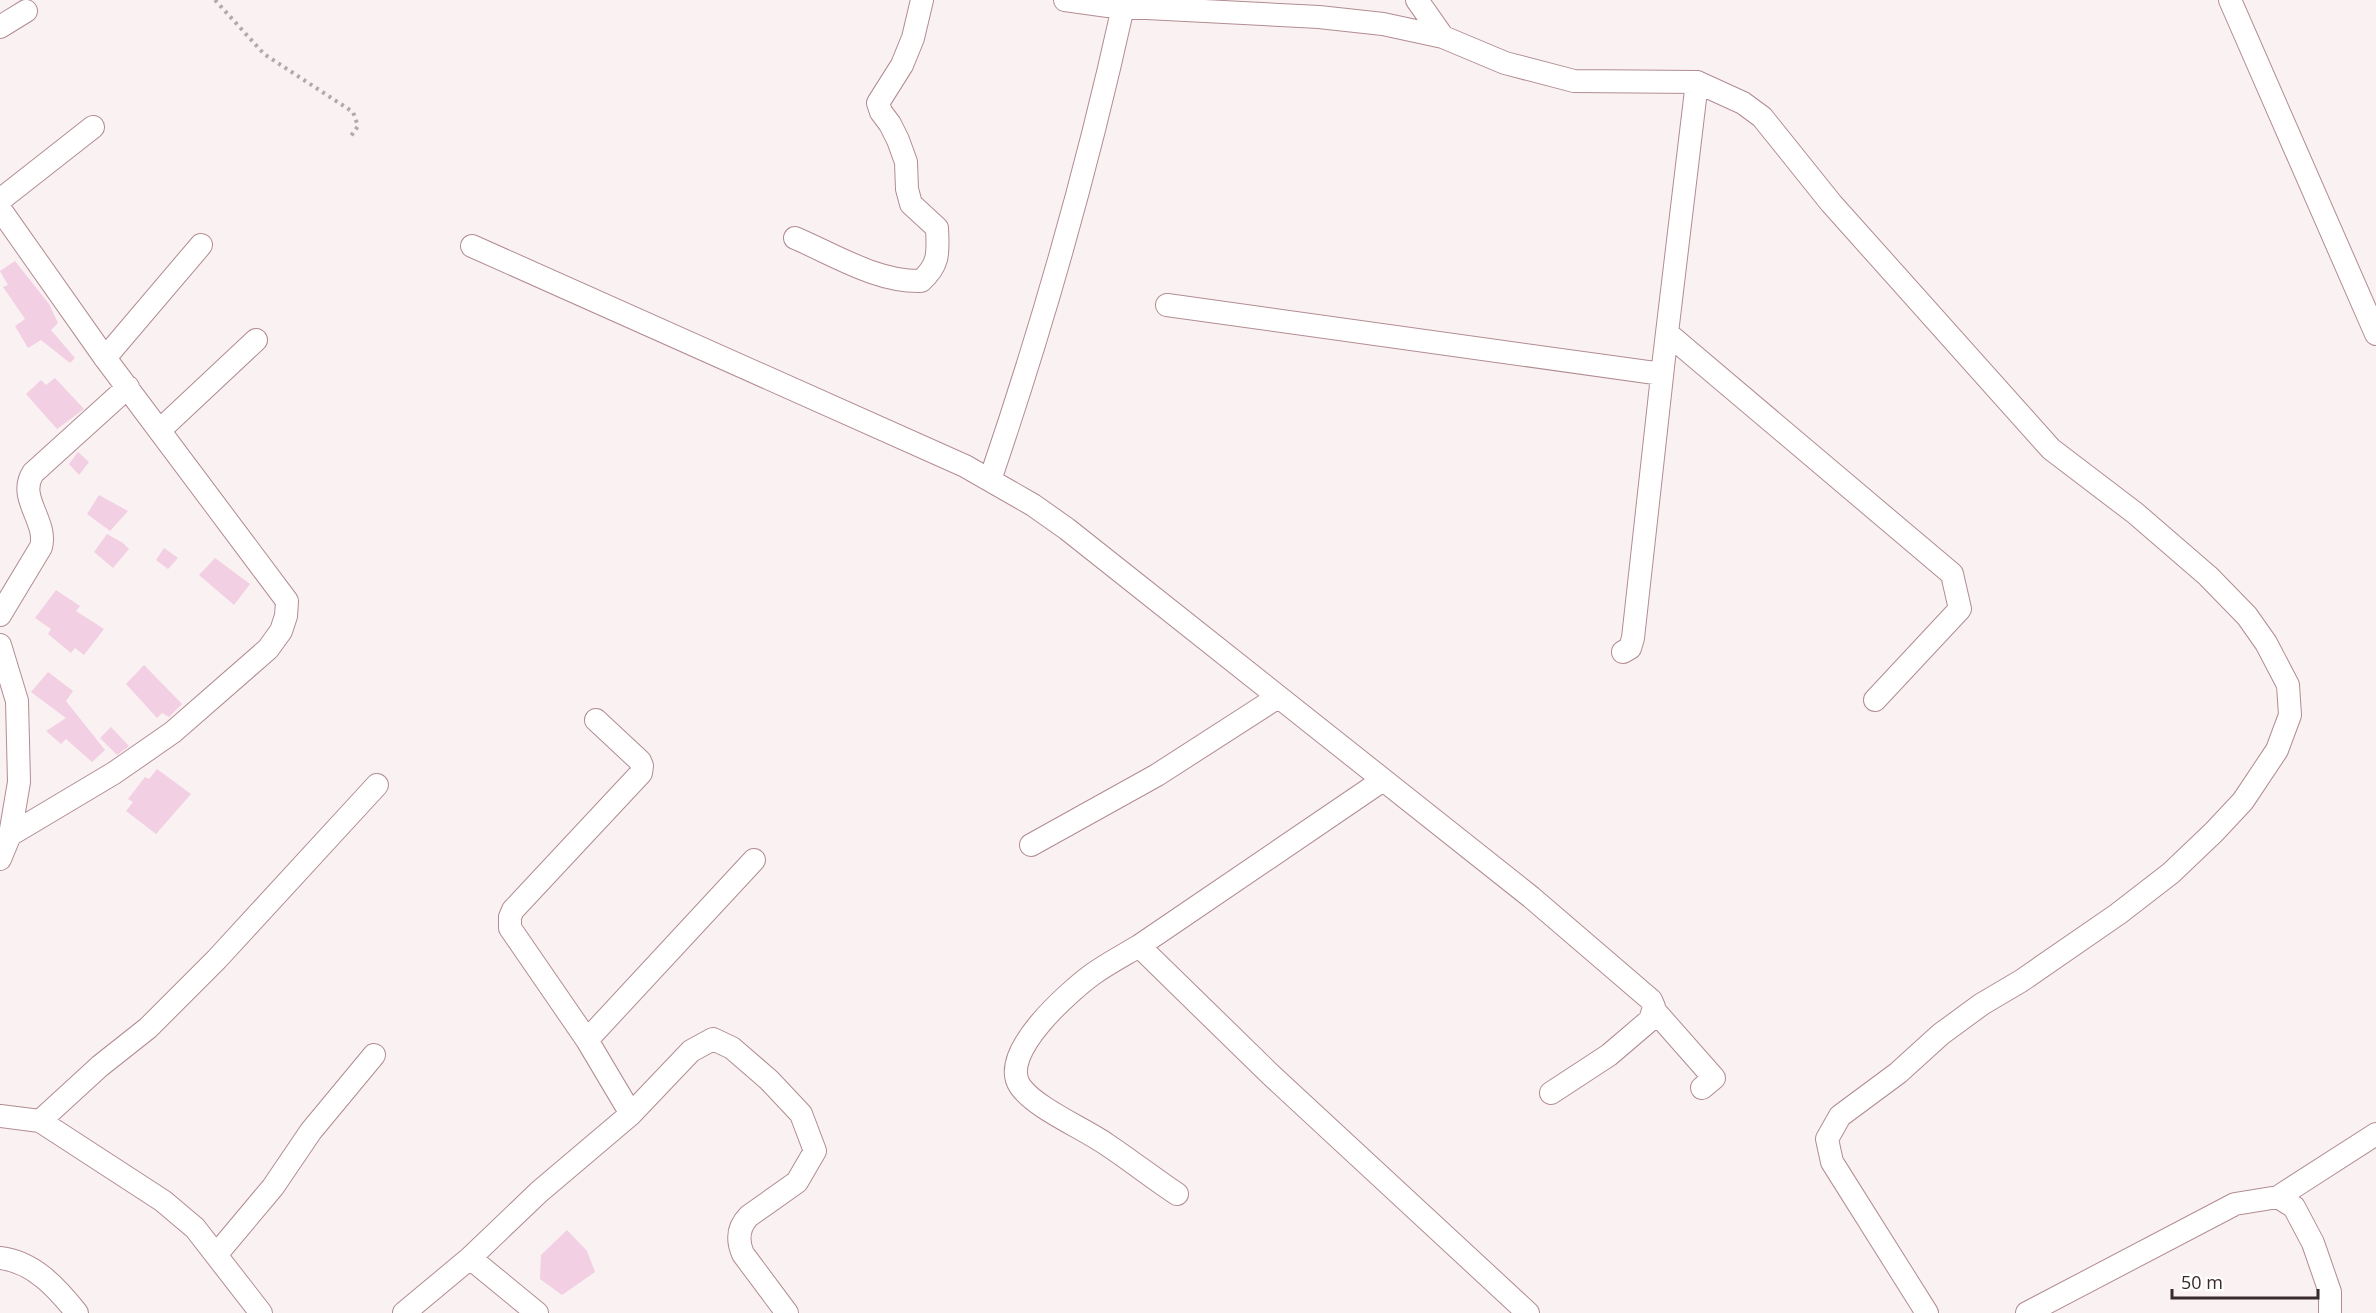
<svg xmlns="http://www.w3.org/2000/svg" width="2376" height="1313" viewBox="0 0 2376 1313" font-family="'Open Sans',sans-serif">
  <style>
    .building { fill: #f2cfe2 }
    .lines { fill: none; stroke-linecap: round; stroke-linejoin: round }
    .minor-casing { stroke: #b28c92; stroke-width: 24 }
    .path { stroke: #b4a9aa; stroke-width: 4; stroke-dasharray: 3 4.5; stroke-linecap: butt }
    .minor { stroke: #fff; stroke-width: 22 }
  </style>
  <rect width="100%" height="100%" fill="#faf1f2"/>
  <path class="building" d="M15 261 49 304 58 323 51 330 75 358 70 363 41 340 28 348 15 326 25 319 3 287 8 285 0 271Z
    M55 378 84 409 57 429 26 394 41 380 46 385Z
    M78 452 89 462 79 475 69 464Z
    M99 495 128 511 110 531 87 514Z
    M107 534 123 543 129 549 113 568 94 552Z
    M164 548 178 558 168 569 156 560Z
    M215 558 250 584 234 605 199 575Z
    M56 590 80 606 76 611 104 629 84 655 75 648 71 653 48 634 51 629 35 618Z
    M144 665 182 704 169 717 162 713 157 718 126 684Z
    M48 672 73 691 66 701 105 750 92 762 66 739 61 744 46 731 66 718 31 692Z
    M111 727 129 746 117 755 100 738Z
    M157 769 191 794 156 834 126 811 133 802 128 799 145 777 149 779Z
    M567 1230 587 1251 595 1272 562 1295 540 1279 541 1255Z"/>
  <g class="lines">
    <g class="minor-casing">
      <path id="minor" d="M1065 0 1108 6 1319 17 1383 24 1443 37 1505 63 1574 81 1697 82 1743 103 1762 117 1831 203 2051 449 2135 513 2208 576 2247 616 2266 643 2288 685 2290 715 2277 750 2243 801 2214 832 2171 873 2118 914 2021 981 1982 1004 1941 1034 1898 1073 1840 1116 1827 1139 1832 1162 1927 1313
        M1417 0 1443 37
        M2230 0 2376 334
        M0 27 26 11
        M0 200 93 127
        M0 209 105 358 287 601 286 616 281 631 268 649 173 732 114 773 10 835
        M795 238C835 255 877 282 921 281 940 264 938 252 937 228L911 204 907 189 906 162 898 140 890 124 881 112 878 103 902 65 913 38 922 0
        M472 246 965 466 1033 505 1067 529 1531 897 1651 1000 1654 1007 1650 1020 1609 1055 1551 1093
        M1167 305 1662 374
        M1667 333 1952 574 1960 609 1875 700
        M105 358 201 245
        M160 430 256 340
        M990 480C1043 325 1088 166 1123 7
        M0 615 41 547C48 521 17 498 33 473L128 387
        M0 645 17 701 19 782 10 835 0 859
        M1623 652 1630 648 1633 638 1664 358 1697 82
        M596 720 640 761 642 766 641 773 513 910 510 917V928L587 1040 631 1114
        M1383 780 1139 946 1270 1074 1528 1313
        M1031 845 1157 775 1278 697
        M1139 946C1124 955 1107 964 1093 974 1070 991 998 1053 1020 1086 1035 1108 1083 1128 1106 1144 1130 1160 1153 1178 1177 1194
        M1654 1010 1714 1078 1702 1088
        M587 1040 754 860
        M0 1116 40 1121 163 1201 195 1228 261 1313
        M40 1121 100 1066 148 1028 217 959 377 785
        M2278 1197 2376 1134
        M216 1255 273 1187 311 1131 374 1055
        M0 1258C34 1262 57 1288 77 1313
        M470 1258 537 1313
        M404 1313 470 1258 539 1192 631 1114 691 1051 713 1039 732 1048 769 1080 801 1114 815 1151 797 1182 749 1216C738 1227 737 1240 743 1254L787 1313
        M2027 1313 2235 1204 2278 1197 2294 1207 2313 1243 2330 1292V1313"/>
    </g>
    <path class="path" d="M215 0 264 54 353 112 358 126 349 139"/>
    <use href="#minor" class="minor"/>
  </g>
  <path d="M2172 1289v9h146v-9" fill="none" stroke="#392a2c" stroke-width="3"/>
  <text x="2181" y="1289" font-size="18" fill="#392a2c" stroke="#ffffff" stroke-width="4.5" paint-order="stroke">50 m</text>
</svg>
